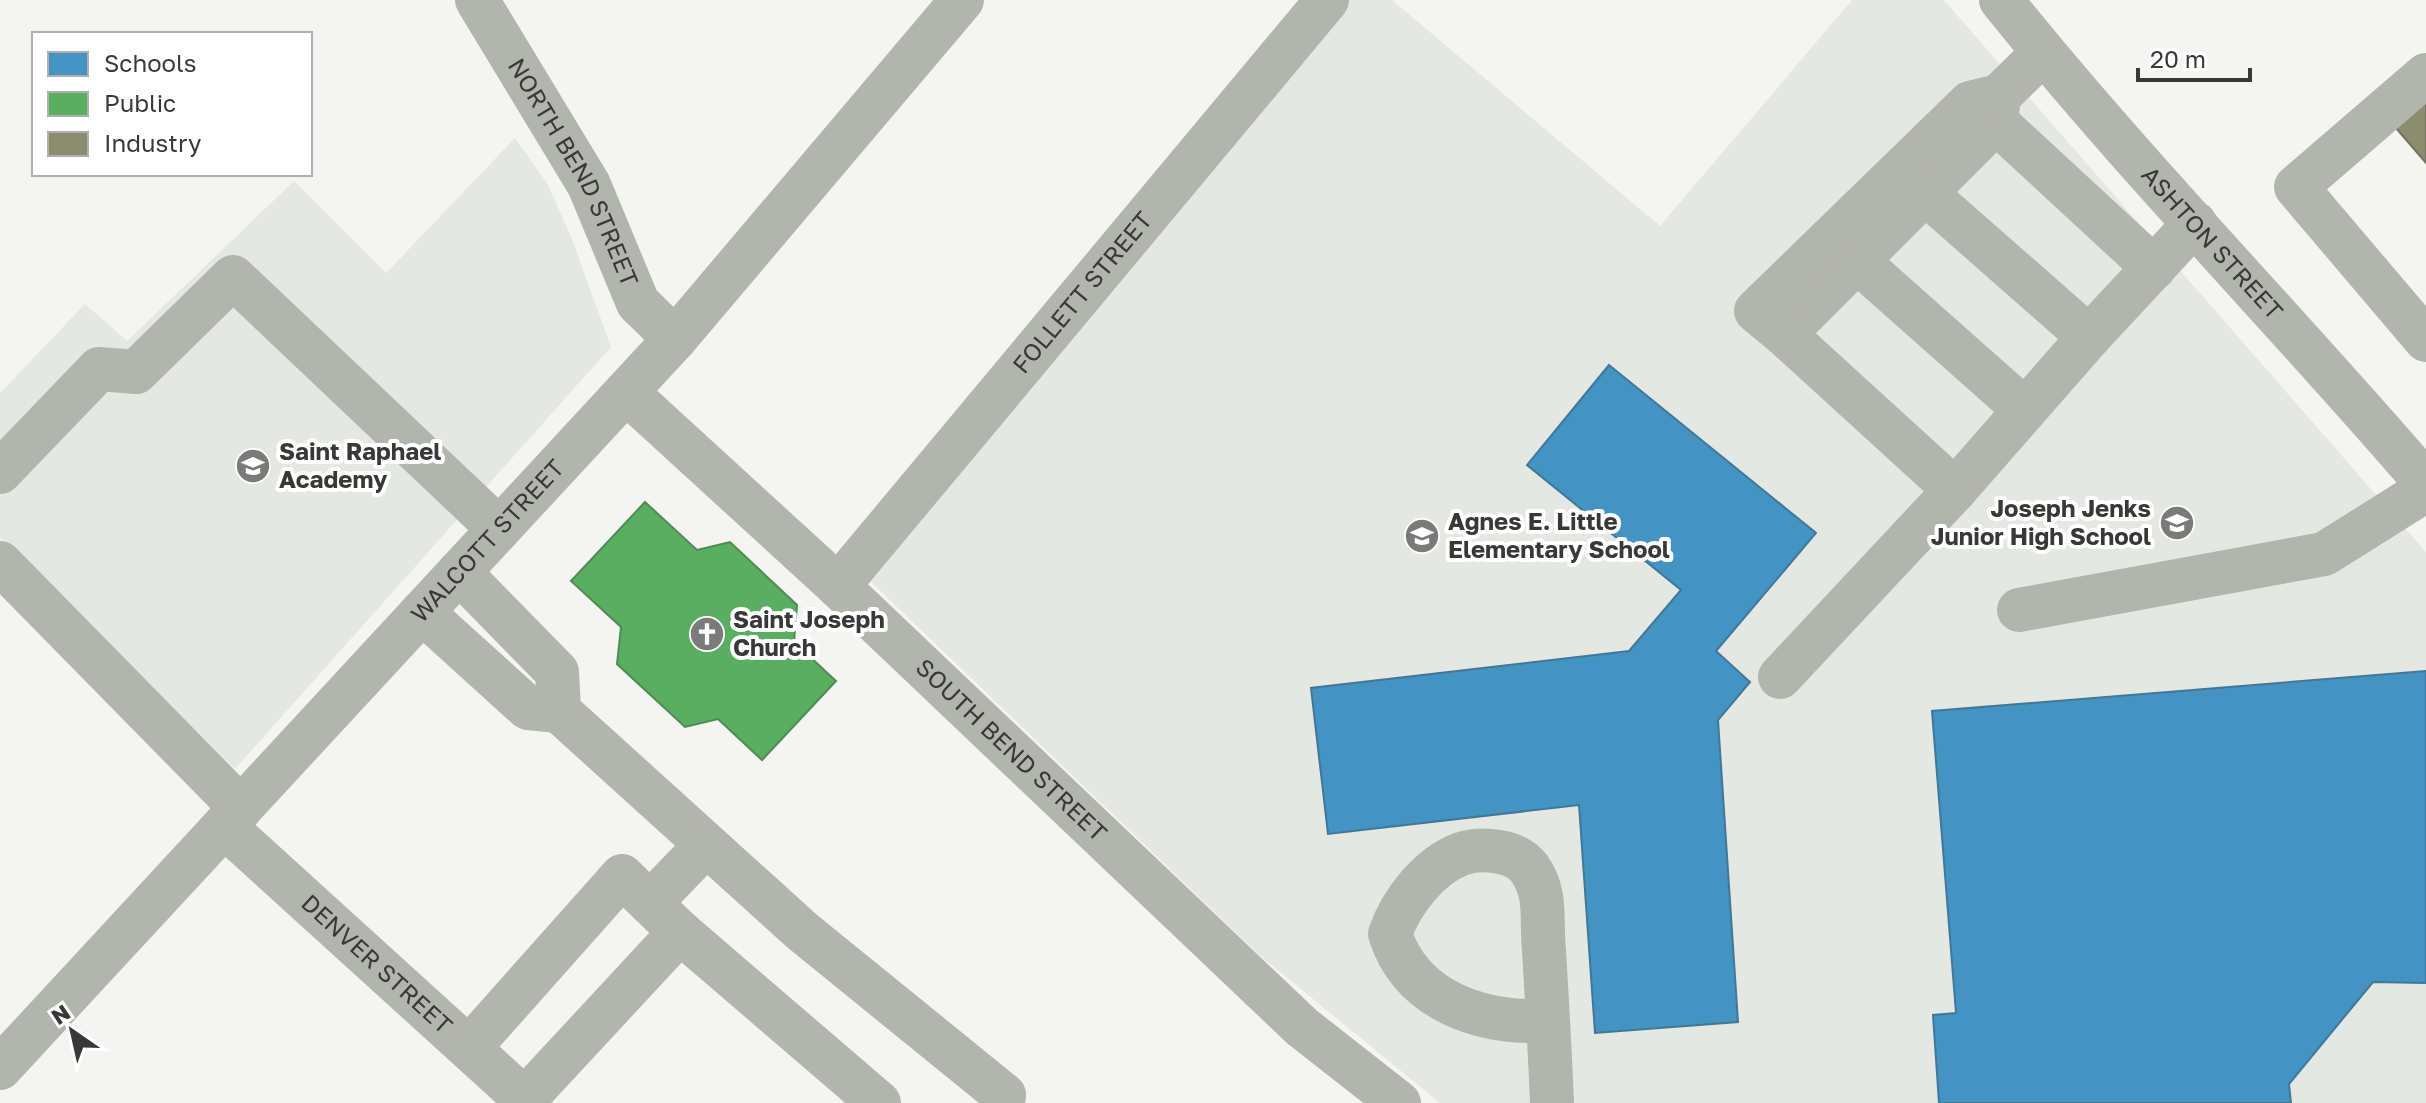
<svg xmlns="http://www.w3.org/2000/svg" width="2426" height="1103" viewBox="0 0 2426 1103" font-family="'Golos Text',sans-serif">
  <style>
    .built { fill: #e5e8e2 }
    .schools { fill: #4393c3; stroke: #407899; stroke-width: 2 }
    .public { fill: #5aae61; stroke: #508b54; stroke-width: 2 }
    .industry { fill: #8c8c6e; stroke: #73735e; stroke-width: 2 }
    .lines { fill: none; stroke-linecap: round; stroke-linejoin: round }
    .minor { stroke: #b2b5ad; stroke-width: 44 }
    .labels { text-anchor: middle; stroke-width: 8; stroke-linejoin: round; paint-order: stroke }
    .street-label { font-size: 24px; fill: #383837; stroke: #fff }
    .poi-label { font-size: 24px; font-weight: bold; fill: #383837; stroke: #fff; text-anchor: start }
  </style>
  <rect width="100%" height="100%" fill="#f4f5f3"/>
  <path class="built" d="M1343 0H1392L1660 226 1852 0H1944L2426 552V1103H1440L1258 954 867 578Z
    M515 138 547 183 572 239 611 347 235 769 0 538V393L85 304 127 341 294 181 386 273Z"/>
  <path class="schools" d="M1609 365 1816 533 1716 651 1750 682 1718 720 1738 1022 1595 1033 1579 805 1328 834 1311 688 1629 651 1681 590 1527 465Z
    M2426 671V983L2373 982 2289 1084 2291 1103H1939L1933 1015 1956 1013 1932 711Z"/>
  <path class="public" d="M645 502 697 550 730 542 797 605 794 642 836 681 762 760 718 719 685 727 617 664 621 627 571 581Z"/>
  <path class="industry" d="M2426 103V163L2396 128Z"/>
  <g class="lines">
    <g class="minor">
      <path id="s1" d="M477 0 589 185 638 303 675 339"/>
      <path id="s2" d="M2001 0C2135 167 2286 320 2426 483"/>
      <path d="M2043 53 1999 96 1996 122 1784 334 1955 490 2089 337 2195 223"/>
      <path d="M2426 75 2296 187 2426 340"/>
      <path d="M1996 122 2154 268"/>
      <path d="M1924 192 2089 337"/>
      <path d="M1856 260 2025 410"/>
      <path d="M1784 334 1756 311 1970 103 1999 96"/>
      <path id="s3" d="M626 392 838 586 1302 1027 1399 1103"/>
      <path d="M0 472 99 369 136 372 233 277 499 529"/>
      <path d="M0 563 241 808"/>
      <path d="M459 572 557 672 559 711 802 931 1004 1095 1003 1103"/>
      <path id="s4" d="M838 586 1327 0"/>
      <path d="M2019 610 2324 554 2426 490"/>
      <path d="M422 612 528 708 559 711"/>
      <path d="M1780 677 1955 490"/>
      <path id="s5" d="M224 826 529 1103"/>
      <path d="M650 903 706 845"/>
      <path d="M1548 1021C1482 1024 1412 1002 1390 934 1401 902 1429 866 1461 854 1481 847 1516 850 1529 868 1535 876 1539 886 1541 896 1544 913 1542 933 1544 950 1547 1001 1550 1052 1552 1103"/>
      <path d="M469 1048 622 876 680 932"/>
      <path id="s6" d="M0 1068 675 339 962 0"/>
      <path d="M525 1099 680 932 879 1103"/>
    </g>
  </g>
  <defs>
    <g id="school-disc" transform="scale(1.8)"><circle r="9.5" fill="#7a7a79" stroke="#fff"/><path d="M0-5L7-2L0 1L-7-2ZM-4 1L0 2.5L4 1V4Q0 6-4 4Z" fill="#fff"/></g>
    <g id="church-disc" transform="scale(1.8)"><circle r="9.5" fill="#7a7a79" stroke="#fff"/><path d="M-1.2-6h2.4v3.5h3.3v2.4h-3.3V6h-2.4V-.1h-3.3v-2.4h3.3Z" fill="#fff"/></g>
  </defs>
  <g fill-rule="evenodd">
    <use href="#school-disc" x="253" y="466"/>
    <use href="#school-disc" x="2177" y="523"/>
    <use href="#school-disc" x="1422" y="536"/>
    <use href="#church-disc" x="707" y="634"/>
  </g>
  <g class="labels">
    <g class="street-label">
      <text dy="8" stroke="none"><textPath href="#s1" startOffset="198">NORTH BEND STREET</textPath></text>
      <text dy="8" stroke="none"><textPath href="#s2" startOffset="322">ASHTON STREET</textPath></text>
      <text dy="8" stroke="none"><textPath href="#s4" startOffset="382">FOLLETT STREET</textPath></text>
      <text dy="8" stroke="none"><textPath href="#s6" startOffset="718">WALCOTT STREET</textPath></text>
      <text dy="8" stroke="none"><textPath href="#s3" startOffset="526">SOUTH BEND STREET</textPath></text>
      <text dy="8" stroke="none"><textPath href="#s5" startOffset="206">DENVER STREET</textPath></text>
    </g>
    <g class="poi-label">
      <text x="279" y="460">Saint Raphael<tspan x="279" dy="28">Academy</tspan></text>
      <text x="2151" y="517" text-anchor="end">Joseph Jenks<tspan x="2151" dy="28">Junior High School</tspan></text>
      <text x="1448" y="530">Agnes E. Little<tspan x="1448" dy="28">Elementary School</tspan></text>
      <text x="733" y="628">Saint Joseph<tspan x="733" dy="28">Church</tspan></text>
    </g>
  </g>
  <rect x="32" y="32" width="280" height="144" fill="#ffffff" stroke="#afafaf" stroke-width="2"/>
  <rect x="48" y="52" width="40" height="24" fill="#4393c3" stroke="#afafaf" stroke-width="2"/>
  <text x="104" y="72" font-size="24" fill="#383837">Schools</text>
  <rect x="48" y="92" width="40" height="24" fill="#5aae61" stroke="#afafaf" stroke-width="2"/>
  <text x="104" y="112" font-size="24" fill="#383837">Public</text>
  <rect x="48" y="132" width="40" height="24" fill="#8c8c6e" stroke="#afafaf" stroke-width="2"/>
  <text x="104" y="152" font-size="24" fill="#383837">Industry</text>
  <g transform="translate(72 1031) rotate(326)" stroke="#ffffff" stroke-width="6" paint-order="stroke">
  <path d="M0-6L14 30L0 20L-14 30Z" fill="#383837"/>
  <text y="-12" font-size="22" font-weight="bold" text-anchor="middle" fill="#383837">N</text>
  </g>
  <path d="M2138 68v12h112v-12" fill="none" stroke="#383837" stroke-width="4"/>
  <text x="2150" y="68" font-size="24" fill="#383837" stroke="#ffffff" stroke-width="6" paint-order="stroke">20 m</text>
</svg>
